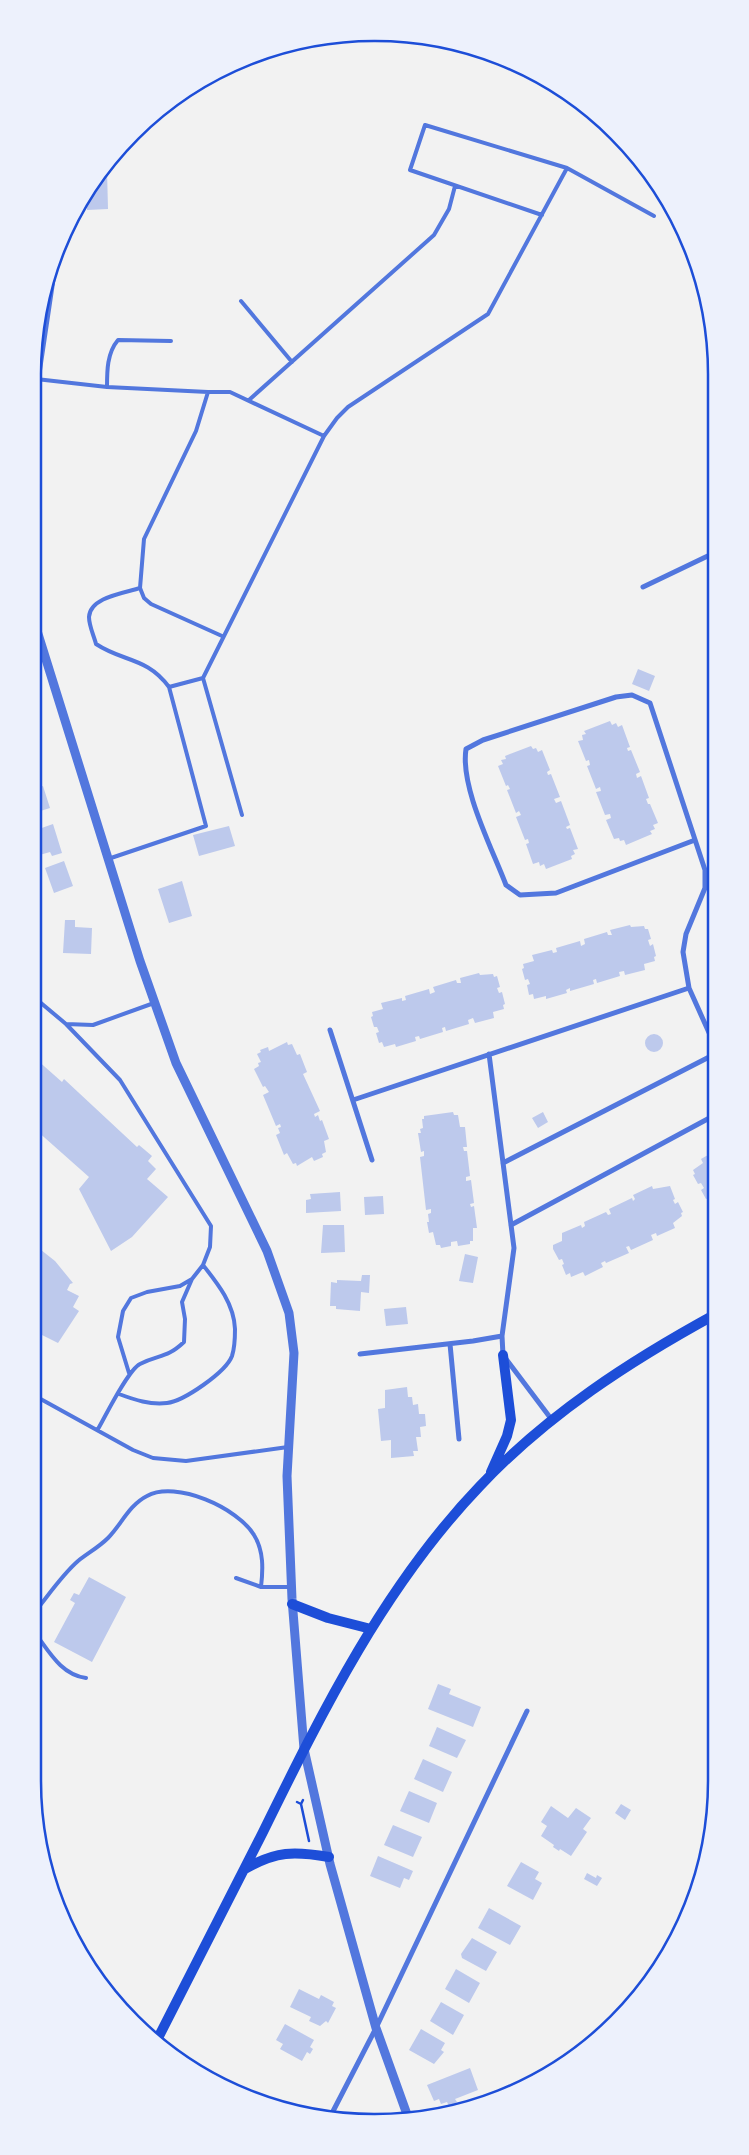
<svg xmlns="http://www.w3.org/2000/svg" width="749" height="2155" viewBox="0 0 749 2155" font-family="'Varela Round',sans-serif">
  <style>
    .building { fill: #bdc9ec }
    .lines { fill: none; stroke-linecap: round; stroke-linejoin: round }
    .path { stroke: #1d4ed8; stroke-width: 2.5 }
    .service { stroke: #5277de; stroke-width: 4 }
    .minor { stroke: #5277de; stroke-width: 5 }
    .tertiary { stroke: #5277de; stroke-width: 9 }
    .secondary { stroke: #1d4ed8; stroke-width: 10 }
    .rim { fill: none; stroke: #1d4ed8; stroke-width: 2.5 }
  </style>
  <rect width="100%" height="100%" fill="#f2f2f2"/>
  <path class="building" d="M101 170H107L108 209 87 210V200L84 201V198Z
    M638 669 655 676 649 691 632 684Z
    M610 721 612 725 616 723 618 727 622 725 630 747 627 748 628 751 631 750 640 772 636 774 637 778 641 776 649 798 646 799 648 804H650L658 823 653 825 655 829 650 831 652 834 626 845 624 840 620 841 619 838 614 839 606 820 611 818 610 814 605 815 596 792 601 791 600 787 596 789 587 766 590 765 589 760 586 761 578 741 583 740 582 735 586 734 584 731Z
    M531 746 533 749 536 748 538 752 542 750 550 770 547 772 548 775 551 774 560 797 554 799 556 803 561 801 570 825 566 827 567 829 570 828 578 849 573 850 575 854 571 856 572 859 546 869 544 864 540 866 539 862 533 864 526 844 529 843 528 839 525 840 516 817 521 815 519 811 516 813 507 790 510 789 508 785 506 786 498 766 503 764 501 760 506 759 505 756Z
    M34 759 41 777 34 779Z
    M43 786 50 808 34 813V789Z
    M53 824 62 853 52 856 50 852 36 856 35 846 40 844 36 830Z
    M229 826 235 846 199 856 193 835Z
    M64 861 73 886 54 893 45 868Z
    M182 881 192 916 169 923 158 889Z
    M65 920H75V927L92 928 91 954 63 953Z
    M630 925 631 927 644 926 645 929H648L651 939 648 940 650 946 653 944 656 956 654 957 655 961 644 964 645 970 625 975 624 971 619 972 620 976 597 983 596 979 593 980 594 984 570 991V988L566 990 567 993 546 999V996L534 999 533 994 529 995 527 985 530 984 528 979 525 980 522 969 524 968 523 964 534 961 532 955 552 950 553 953 557 952 556 948 580 941 581 946 585 944 584 939 607 932 608 935H612L610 930Z
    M479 973 480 975 493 974 494 977 497 976 500 987 497 988 499 993 502 992 505 1004 503 1005 504 1009 493 1012 494 1018 475 1023 473 1018 468 1020 469 1024 446 1031 445 1027 442 1028 443 1032 420 1039 419 1036 415 1037 416 1041 396 1047 395 1044 384 1047 382 1042 379 1043 376 1033 379 1032 377 1027H374L371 1017 373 1016 372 1012 383 1009 381 1003 402 998V1001L406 1000 405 996 429 989 430 994 435 992 433 987 456 980 457 983H461L460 978Z
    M645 1043a9 9 0 1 1 18 0a9 9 0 1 1-18 0Z
    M287 1042 288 1045 292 1044 297 1055 300 1054 307 1072 303 1074 320 1111 314 1114 315 1117 318 1115 320 1121 322 1120 329 1139 324 1141 326 1152 322 1154 323 1157 314 1161 312 1157 297 1166 296 1163 293 1164 287 1153 284 1155 276 1135 280 1133 278 1128 281 1127 280 1124 276 1126 263 1095 269 1092 265 1086 263 1087 254 1069 259 1066 258 1063 261 1062 257 1054 261 1052 260 1050 268 1047 269 1051Z
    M36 1059 62 1082 64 1079 137 1147 139 1145 152 1156 148 1161 156 1169 147 1179 168 1197 132 1237 111 1251 79 1189 89 1177 36 1130Z
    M453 1112 454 1115H458L460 1127H465L467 1147H463L464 1151H467L470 1176 466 1177V1181L471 1180 474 1203 470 1204 471 1207 474 1206 477 1228H473V1241H470V1244L458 1246 457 1241 451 1242V1246L441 1248 440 1245H436L433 1232 429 1233 427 1222H429L428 1214 431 1213V1209L426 1210 420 1157 424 1156V1151L421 1152 418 1133H421L420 1129 423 1128 422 1119H424V1116Z
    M543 1112 548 1122 538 1128 532 1118Z
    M715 1151V1199L711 1202 709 1198 706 1199 701 1190 704 1188 701 1183 698 1184 693 1175 695 1174 693 1170 703 1163 701 1159Z
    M652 1186 653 1189 670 1186 675 1199 673 1200 675 1204 678 1202 683 1212 681 1213 682 1216 673 1223 675 1228 657 1236 656 1233 651 1235 653 1240 631 1250 629 1246 626 1247 629 1253 606 1263 605 1261 601 1263 603 1267 585 1276 583 1272 571 1277 570 1273 566 1275 562 1265 564 1264 562 1259 559 1260 553 1249V1245L562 1241V1233L581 1225 582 1228 585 1226 584 1222 606 1212 608 1215 611 1214 609 1209 632 1198 633 1201 635 1199 633 1195Z
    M340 1192 341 1211 306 1213V1200L311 1199 310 1194Z
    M383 1196 384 1214 365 1215 364 1197Z
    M323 1225H344L345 1252 321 1253Z
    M36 1246 55 1261 73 1283 70 1284 67 1290 79 1296 73 1307 79 1311 58 1343 42 1335 41 1337 37 1335Z
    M465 1254 478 1257 473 1283 459 1281Z
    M362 1275H370L369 1293 361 1292 360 1311 336 1309V1306H330L331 1282 337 1283V1280L361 1281Z
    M406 1307 408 1324 386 1326 384 1309Z
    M407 1387 408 1397H412L413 1405 418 1404 419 1414H425L426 1426 420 1427 421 1437H416L418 1451H413L414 1456 391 1458V1440L381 1441 378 1409 385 1408V1390Z
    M89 1577 126 1597 92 1662 54 1642 75 1603 70 1600 74 1593 79 1595Z
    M438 1684 451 1689 449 1694 481 1707 473 1727 428 1709Z
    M437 1727 466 1740 457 1758 429 1746Z
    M423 1759 452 1772 443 1792 414 1779Z
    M409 1791 437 1803 429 1823 400 1811Z
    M621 1804 631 1810 625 1820 615 1813Z
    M551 1806 568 1818 576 1808 591 1818 583 1829 587 1832 571 1856 560 1849 559 1851 553 1847 554 1845 541 1836 547 1826 541 1822Z
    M393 1825 422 1837 413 1857 384 1845Z
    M378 1856 413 1871 409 1880 404 1878 400 1888 370 1876Z
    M521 1862 539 1872 535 1879 542 1883 533 1900 507 1886Z
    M587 1873 596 1878 597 1875 602 1878 597 1886 584 1879Z
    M489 1908 521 1926 510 1945 478 1928Z
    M472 1938 497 1952 486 1971 462 1958 461 1954Z
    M456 1969 480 1983 469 2003 445 1989Z
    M299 1989 319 1999 321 1995 334 2002 332 2006 336 2008 328 2023 326 2021 320 2026 309 2021 311 2017 290 2007Z
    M441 2002 464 2015 453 2035 430 2021Z
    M285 2024 314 2040 310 2047 313 2049 310 2054 307 2052 302 2061 280 2049 283 2044 276 2040Z
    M421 2029 445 2043 441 2050 444 2052 434 2064 409 2050Z
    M470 2068 478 2090 455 2099 457 2102 449 2106 447 2102 441 2104 439 2099 434 2101 427 2085Z"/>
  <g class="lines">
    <path class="path" d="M297 1802 301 1804 303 1800
      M301 1804 309 1841"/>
    <path class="service" d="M542 215 410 170 425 125 567 168
      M241 301 292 362
      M36 379 107 387 208 392 196 431 144 539 140 588 144 598 151 604 222 636
      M107 387C107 371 107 353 118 340L171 341
      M208 392H230L324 436 337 418 348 407 488 314 567 168 654 216
      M249 400 434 235 449 209 455 186
      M140 588C125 593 90 597 89 617 89 626 94 636 96 644 123 662 147 657 169 687
      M203 678 324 436
      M108 859 206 826 169 687 203 678 242 815
      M35 998 66 1024 93 1025 154 1003
      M66 1024 120 1080 211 1226 210 1247 203 1265C218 1284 234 1304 235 1329 235 1337 234 1350 232 1356 226 1372 184 1401 167 1403 150 1405 135 1400 119 1394
      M129 1373 118 1337 123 1311 131 1298 147 1292 180 1286 192 1279 203 1265
      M37 1397 133 1450 153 1458 186 1461 288 1447
      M98 1429C106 1415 128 1370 140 1364 159 1354 166 1359 184 1342L185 1319 182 1302 192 1279
      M236 1578 261 1587H291
      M38 1608C50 1593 63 1574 78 1561 88 1553 99 1547 108 1538 121 1525 129 1505 147 1496 176 1480 238 1508 254 1535 264 1551 263 1570 261 1587
      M38 1637C51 1655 63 1675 86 1678"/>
    <path class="minor" d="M643 587 714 553
      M695 840 556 893 520 895 506 885C492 848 460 787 466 749L483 740 616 697 632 695 650 703 705 870V888L686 934 683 952 689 988 715 1046
      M330 1030 372 1160
      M489 1054 514 1248 502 1336 503 1355 552 1420
      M353 1100 689 988
      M503 1163 715 1054
      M511 1225 715 1115
      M450 1344 459 1439
      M360 1354 473 1341 502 1336
      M329 2119 376 2028 527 1711"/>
    <path class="tertiary" d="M33 400 54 259
      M34 621 140 961 176 1063 267 1251 289 1313 294 1353 287 1476 292 1599 304 1749 330 1864 376 2028 409 2120"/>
    <path class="secondary" d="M491 1472 507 1436 511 1420 503 1355
      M292 1604 328 1618 371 1629
      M245 1869C276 1851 294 1851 329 1857
      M156 2042C192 1972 228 1902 263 1832 323 1710 385 1585 480 1486 548 1414 630 1361 716 1314"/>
  </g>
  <path d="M0 0H749V2155H0ZM374 41H375A333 333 0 0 1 708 374V1781A333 333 0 0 1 375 2114H374A333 333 0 0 1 41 1781V374A333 333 0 0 1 374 41Z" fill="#edf1fc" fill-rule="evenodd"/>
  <path class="rim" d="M374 41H375A333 333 0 0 1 708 374V1781A333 333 0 0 1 375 2114H374A333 333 0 0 1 41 1781V374A333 333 0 0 1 374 41Z"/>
</svg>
